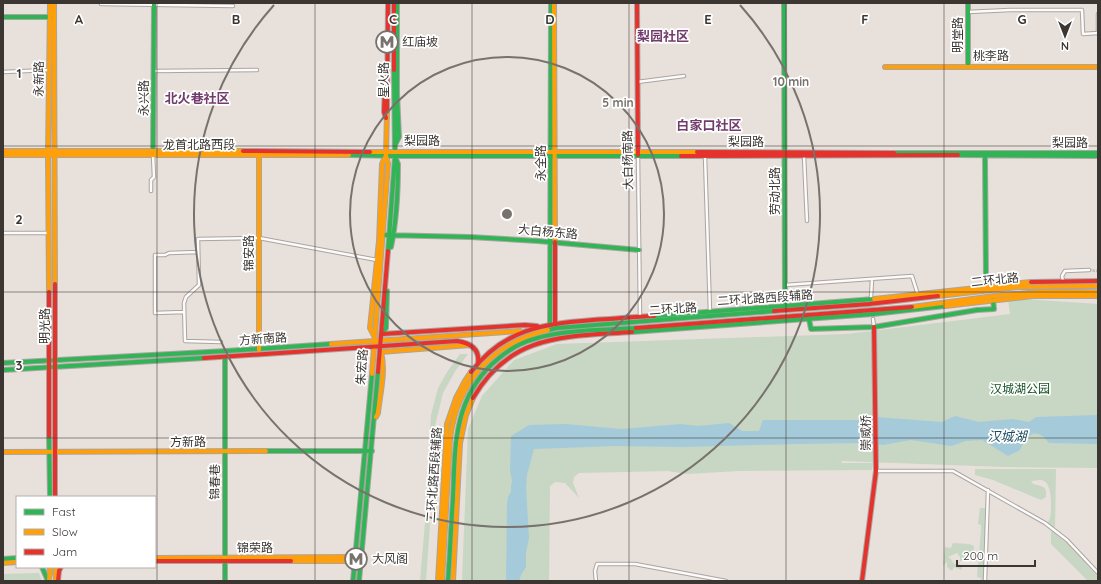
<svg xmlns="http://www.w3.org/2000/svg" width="1101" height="584" viewBox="0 0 1101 584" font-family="Quicksand,'Noto Sans SC',sans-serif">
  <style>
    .green { fill: #c8d6c4 }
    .water { fill: #a5cada }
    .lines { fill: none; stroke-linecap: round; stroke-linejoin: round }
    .street-tunnel { stroke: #c5beb9; stroke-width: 2.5; stroke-dasharray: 2.5 1; stroke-linecap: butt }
    .street-casing { stroke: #aaa5a1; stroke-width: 4.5 }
    .fast-casing { stroke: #aaa5a1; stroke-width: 6 }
    .slow-casing { stroke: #aaa5a1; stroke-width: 6 }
    .jam-casing { stroke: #aaa5a1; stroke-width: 6 }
    .street { stroke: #fcfafa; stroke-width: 2.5 }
    .fast { stroke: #30b455; stroke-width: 4 }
    .slow { stroke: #ff9f0a; stroke-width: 4 }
    .jam { stroke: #e5322d; stroke-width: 4 }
    .grid { fill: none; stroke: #3b3632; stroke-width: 1; stroke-opacity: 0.55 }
    .ring { fill: none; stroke: #78726d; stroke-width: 2 }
    .labels { text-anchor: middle; stroke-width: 3.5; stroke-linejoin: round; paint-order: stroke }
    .street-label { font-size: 12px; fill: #3b3632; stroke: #fff }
    .poi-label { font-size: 12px; fill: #3b3632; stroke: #fff; text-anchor: start }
    .park-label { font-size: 12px; fill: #115122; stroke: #fff }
    .neighbourhood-label { font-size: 13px; font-weight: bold; fill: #713c6c; stroke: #fff }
    .water-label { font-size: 13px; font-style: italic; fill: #1d4c5f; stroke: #fff }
    .grid-label { font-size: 13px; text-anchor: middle; font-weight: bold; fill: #3b3632; stroke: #fff; stroke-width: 3.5; stroke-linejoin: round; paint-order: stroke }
    .centre { fill: #78726d; stroke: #fff; stroke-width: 2 }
    .ring-label { font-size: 12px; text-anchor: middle; font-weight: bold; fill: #78726d; stroke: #fff; stroke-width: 3.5; stroke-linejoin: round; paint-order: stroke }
  </style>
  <rect width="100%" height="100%" fill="#e8e0db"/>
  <path class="green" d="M1008 298 1098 304V468L1004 467 841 461 842 463H873L872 470 739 471 687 474 668 471 579 473 574 477 573 483 579 498 565 483 555 482 550 486 549 581H462L468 429 482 396 514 360 557 344 847 334 1010 314Z
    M460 354H468L456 370 443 393 433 434 431 460 435 461V477H431L430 479 428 517 430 524 426 581H420L425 523 431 415 438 388 447 372Z
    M975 469H1056L1055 528 1047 523C1048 522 1050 519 1050 518 1052 510 1052 484 1044 481 1040 479 1035 481 1031 481L1033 484C1043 487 1047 485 1046 497L1041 500 993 480 975 475Z
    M980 508H988L984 581H981V578L977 577 981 530V525L978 524Z
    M1051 530 1068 544 1098 577V581H1088L1051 544Z
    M953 543 969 544 974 546V554L967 556 966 559 960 561V557L957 553 948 557 951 559 954 564H959L962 567V570L954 567 952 571 947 567V562L943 566 945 547 951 548Z
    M39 573 42 581H3V574Z"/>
  <path class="water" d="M1098 415V444L1049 443C1036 426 1027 434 1020 450L1008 456 982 440 966 441 951 446 911 440 883 445 866 443 797 444 683 447 615 446 534 449 527 475 526 487 529 538 526 553V567L521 575 519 581H506L507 503 508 497 511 492V486L512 481 510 470 511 436 529 425 566 424 621 429 681 424 698 426 729 423 742 431H759L763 420H862L876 417 942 422 955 416 979 422 1013 419 1029 422 1036 417Z"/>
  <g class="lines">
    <path class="street-tunnel" d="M1089 270 1098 271"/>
    <g class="street-casing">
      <path id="street" d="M101 4 233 6
        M968 12 1010 10H1082L1083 34 1098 33V14
        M154 71 257 70
        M3 72 49 70
        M637 82 684 76
        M638 156 640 317
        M705 156 710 312
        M804 156 807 221
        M151 191V180L154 177 153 155
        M3 233H49
        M1063 281 1062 276 1065 271 1089 270
        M785 285 912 276 918 295
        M871 297 872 280
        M184 312 155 313V255H165L169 253 198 252
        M873 319 874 327
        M221 342 185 341 184 303 186 297 199 285 198 239 259 238 377 260
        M876 471H953L1045 523 1067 540 1098 573
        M596 581 595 571 597 564H635L726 581
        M985 581 988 490"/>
    </g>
    <g class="fast-casing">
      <path id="fast" d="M784 3 785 306
        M968 3V66
        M3 17H51
        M395 145 399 137 397 93V3
        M894 153H1098
        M153 154 154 3
        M349 155 395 156H681
        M958 155 1098 156
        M383 235 470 237 538 241 639 250
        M391 247C397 219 398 192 398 164L396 159
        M388 251 395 156 394 70
        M982 287 986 282 985 155
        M654 316 874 299
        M809 319 811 329 874 327 977 310 994 309 993 300
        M550 324 551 3
        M548 330 557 328 774 311
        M632 332 873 314 945 306
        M382 333 386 328 387 291
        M225 357V581
        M3 363 226 351 331 344
        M3 370 204 358
        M49 436 50 497
        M266 451H372
        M3 559 17 558
        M42 567 48 581
        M353 581 372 374
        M359 581 378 372
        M448 581C450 554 451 526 453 499 455 449 453 401 492 364 504 353 518 343 534 339 563 330 605 330 636 328"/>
    </g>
    <g class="slow-casing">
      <path id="slow" d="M54 3 55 284
        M554 3 555 242
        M885 67H1098
        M3 151H243
        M370 152H697
        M259 154V350
        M3 155H349
        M49 292 48 155 50 3
        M938 296 1018 287 1098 286
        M874 299 1031 282
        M945 306 1033 296H1098
        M912 307 1002 295 1041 292H1098
        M374 336 370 328 379 241 382 164 386 155
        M331 344 520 331
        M372 374 388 164 386 155 387 111
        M376 417 378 413C380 393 386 372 381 352L470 345
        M3 452 266 451
        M155 558 355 557
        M291 561H355
        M3 563 17 562
        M55 567 56 580
        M49 581 50 567
        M438 581 447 424 456 398 465 381 471 372
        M442 581 450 439C457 382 492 343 548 330
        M453 581 460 443 466 415 473 398"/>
    </g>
    <g class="jam-casing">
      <path id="jam" d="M394 3V70
        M637 3 638 155
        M385 83 384 112 386 118
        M387 111 388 3
        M243 151 370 152
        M697 152 894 153
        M681 156 958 155
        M555 242V323
        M1031 282 1098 281
        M55 284V497
        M49 292V436
        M774 311 869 304 938 296
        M636 328 912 307
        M382 334 525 325 537 326
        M204 358 457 341C470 343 480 349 478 363
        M378 372 388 251
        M471 372C504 329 543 324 593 320 613 319 633 317 654 316
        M473 398C511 333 565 337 632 332
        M155 561H291
        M58 581 59 571 61 567
        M862 581 876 471 874 327"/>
    </g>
    <use href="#street" class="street"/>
    <use href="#fast" class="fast"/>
    <use href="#slow" class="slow"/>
    <use href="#jam" class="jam"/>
  </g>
  <path class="grid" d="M157 3V581M315 3V581M472 3V581M629 3V581M786 3V581M944 3V581M3 146H1098M3 292H1098M3 438H1098"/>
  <g class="ring">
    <circle cx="507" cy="214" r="157"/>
    <path d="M740 5A313 313 0 1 1 274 5"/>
  </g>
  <defs>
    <g id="metro-ring" transform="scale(1.15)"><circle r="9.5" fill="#fff" stroke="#78726d" stroke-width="1.5"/><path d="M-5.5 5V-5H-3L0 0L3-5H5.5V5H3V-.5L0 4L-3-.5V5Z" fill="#78726d"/></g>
  </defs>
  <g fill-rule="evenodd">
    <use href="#metro-ring" x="387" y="42"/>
    <use href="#metro-ring" x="356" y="559"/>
  </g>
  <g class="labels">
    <g class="street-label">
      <text transform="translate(958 35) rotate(-90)" y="4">明堂路</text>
      <text x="991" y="60">桃李路</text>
      <text transform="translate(39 79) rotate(-89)" y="4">永新路</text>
      <text transform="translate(384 80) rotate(-90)" y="4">星火路</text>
      <text transform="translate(144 98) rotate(-90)" y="4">永兴路</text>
      <text x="422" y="145">梨园路</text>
      <text x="746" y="146">梨园路</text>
      <text x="1070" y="147">梨园路</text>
      <text x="199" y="149">龙首北路西段</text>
      <text transform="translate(628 160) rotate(-91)" y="4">大白杨南路</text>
      <text transform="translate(541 163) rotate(-90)" y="4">永全路</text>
      <text transform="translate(775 191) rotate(-90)" y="4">劳动北路</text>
      <text transform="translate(548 232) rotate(5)" y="4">大白杨东路</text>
      <text transform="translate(249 253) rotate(-90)" y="4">锦安路</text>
      <text transform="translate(995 280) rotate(-6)" y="4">二环北路</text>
      <text transform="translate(765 298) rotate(-4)" y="4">二环北路西段辅路</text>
      <text transform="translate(673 309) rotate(-4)" y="4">二环北路</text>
      <text transform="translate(45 326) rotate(-90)" y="4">明光路</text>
      <text transform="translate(263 339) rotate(-4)" y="4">方新南路</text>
      <text transform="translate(362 367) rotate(-86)" y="4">朱宏路</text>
      <text transform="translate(866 433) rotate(-90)" y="4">崇威桥</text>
      <text x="188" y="446">方新路</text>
      <text transform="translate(434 475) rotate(-86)" y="4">二环北路西段辅路</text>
      <text transform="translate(215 482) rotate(-89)" y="4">锦春巷</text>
      <text x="255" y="552">锦荣路</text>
    </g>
    <g class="poi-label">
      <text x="402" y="46">红庙坡</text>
      <text x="372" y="563">大风阁</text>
    </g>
    <g class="park-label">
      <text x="1020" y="393">汉城湖公园</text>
    </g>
    <g class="neighbourhood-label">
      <text x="663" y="41">梨园社区</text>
      <text x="197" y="103">北火巷社区</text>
      <text x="709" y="130">白家口社区</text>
    </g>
    <g class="water-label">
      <text x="1007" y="441">汉城湖</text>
    </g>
  </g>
  <g class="grid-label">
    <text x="79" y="24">A</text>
    <text x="236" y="24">B</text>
    <text x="393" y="24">C</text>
    <text x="550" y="24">D</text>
    <text x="708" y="24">E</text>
    <text x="865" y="24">F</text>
    <text x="1022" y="24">G</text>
    <text x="19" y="78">1</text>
    <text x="19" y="224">2</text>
    <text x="19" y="370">3</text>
  </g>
  <circle cx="507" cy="214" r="6" class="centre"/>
  <g class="ring-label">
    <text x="791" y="86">10 min</text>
    <text x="618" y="107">5 min</text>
  </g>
  <rect width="1101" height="584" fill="none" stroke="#3b3632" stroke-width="8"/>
  <rect x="16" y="496" width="140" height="72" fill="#ffffff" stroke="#b1afad"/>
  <rect x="24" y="509" width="20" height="6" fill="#30b455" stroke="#b1afad"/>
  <text x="52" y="516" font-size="12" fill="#3b3632">Fast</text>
  <rect x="24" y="529" width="20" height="6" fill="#ff9f0a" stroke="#b1afad"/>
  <text x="52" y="536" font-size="12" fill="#3b3632">Slow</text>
  <rect x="24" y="549" width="20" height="6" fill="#e5322d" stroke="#b1afad"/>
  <text x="52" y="556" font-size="12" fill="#3b3632">Jam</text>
  <g transform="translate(1065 36) rotate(180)" stroke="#ffffff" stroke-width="3" paint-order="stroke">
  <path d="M0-3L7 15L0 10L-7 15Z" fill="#3b3632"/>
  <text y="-6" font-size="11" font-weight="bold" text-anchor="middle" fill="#3b3632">N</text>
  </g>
  <path d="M957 560v6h78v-6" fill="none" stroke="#3b3632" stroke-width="2"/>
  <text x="963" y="560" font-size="12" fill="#3b3632" stroke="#ffffff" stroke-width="3" paint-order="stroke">200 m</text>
</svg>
